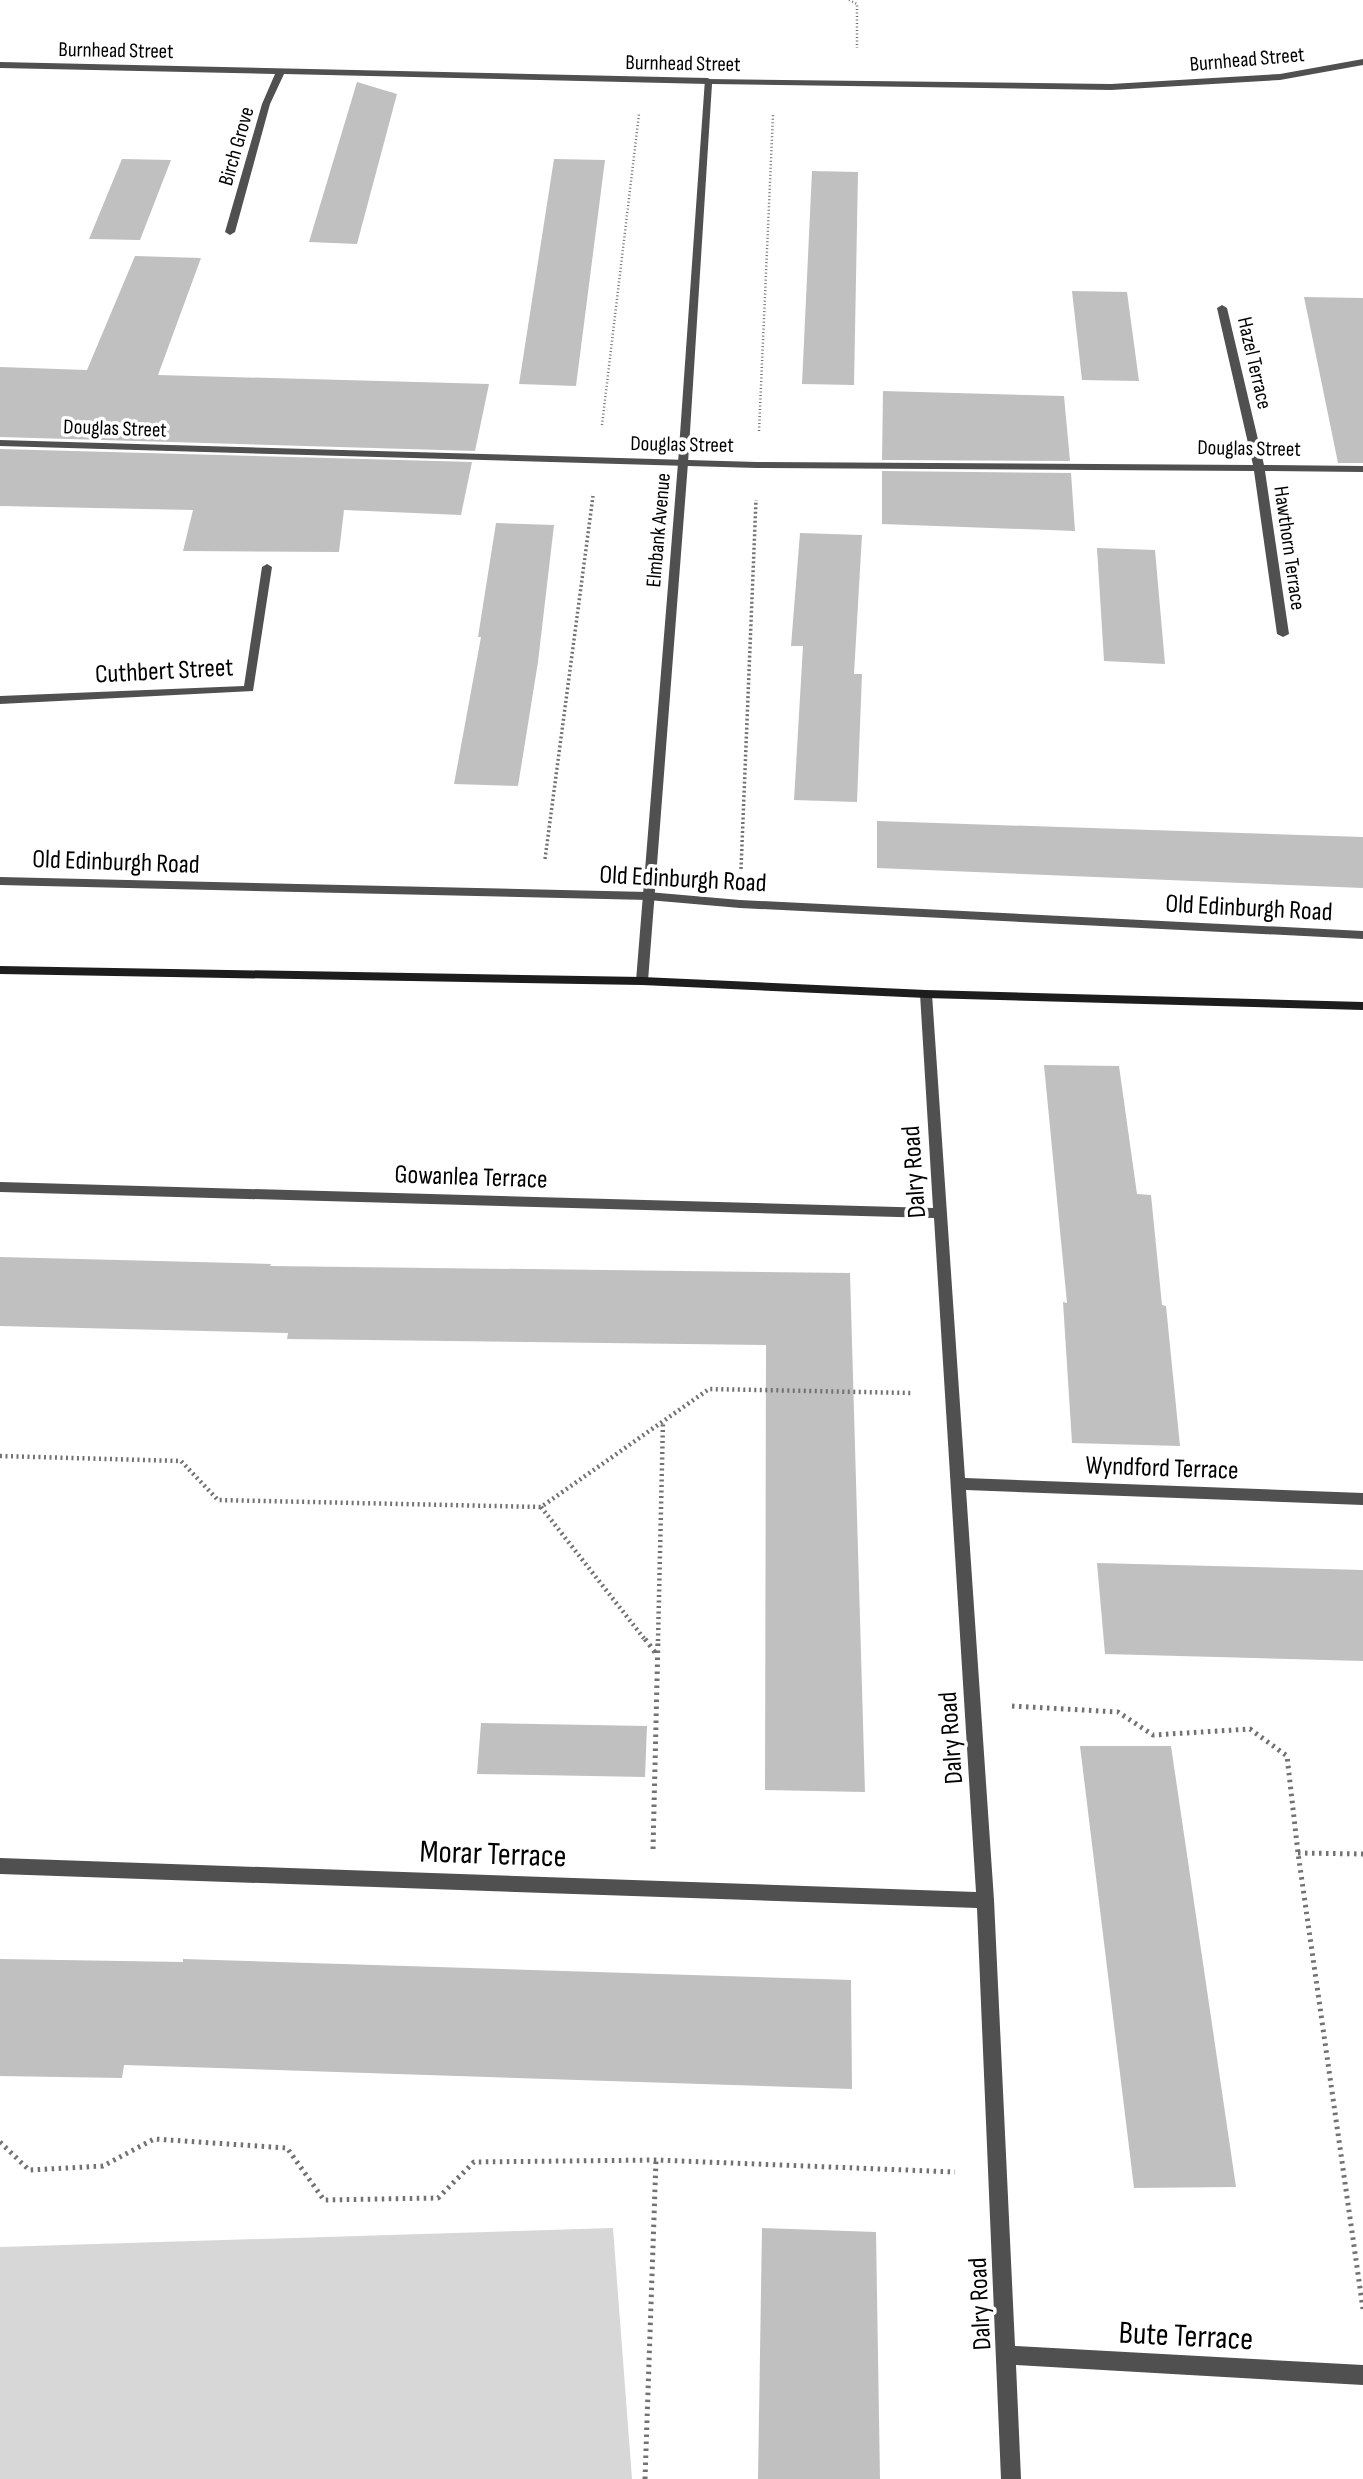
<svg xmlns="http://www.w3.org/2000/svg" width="1363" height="2479" viewBox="0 0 1363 2479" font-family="'Sofia Sans Condensed',sans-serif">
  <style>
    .green { fill: #d7d7d7 }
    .building { fill: #c0c0c0 }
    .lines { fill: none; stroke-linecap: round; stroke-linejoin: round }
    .path-far3 { stroke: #727272; stroke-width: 2.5; stroke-dasharray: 1 2.5; stroke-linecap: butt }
    .path-far2 { stroke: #727272; stroke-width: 3.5; stroke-dasharray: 2 2.5; stroke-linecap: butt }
    .path-far1 { stroke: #727272; stroke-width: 4.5; stroke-dasharray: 2 3.5; stroke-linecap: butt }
    .path { stroke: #727272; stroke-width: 5; stroke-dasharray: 2.5 4.5; stroke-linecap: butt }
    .minor { fill: #505050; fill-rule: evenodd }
    .tertiary { fill: #505050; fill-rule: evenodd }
    .secondary { fill: #1d1d1d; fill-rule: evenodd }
    .labels { text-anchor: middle; stroke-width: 7; stroke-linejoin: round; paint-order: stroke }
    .far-street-label { font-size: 21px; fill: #000; stroke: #fff }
    .street-label { font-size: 26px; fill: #000; stroke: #fff }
    .near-street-label { font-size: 32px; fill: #000; stroke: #fff }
  </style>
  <rect width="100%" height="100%" fill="#fff"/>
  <path class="green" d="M613 2228 632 2479H0V2247Z"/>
  <path class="building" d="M357 82 397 94 357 244 309 242Z
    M122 159 171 160 140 240 89 239Z
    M554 159 605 160 576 386 519 384Z
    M812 171 858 172 854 385 802 384Z
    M135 256 201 258 158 375 489 384 475 451 0 437V367L87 370Z
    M1072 291 1127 292 1139 381 1082 380Z
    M1304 297 1363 298V463H1338Z
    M883 391 1064 396 1070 461 882 460Z
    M0 449 472 462 461 515 344 510 339 552 183 551 193 510 0 506Z
    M882 471 1071 473 1075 531 882 524Z
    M496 523 554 525 538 662 518 786 454 784 481 637H478Z
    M800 533 862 535 854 674H862L857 802 794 800 803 646H791Z
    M1097 548 1155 550 1165 664 1104 661Z
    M877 821 1363 837V888L877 868Z
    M1044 1065 1119 1066 1137 1194 1151 1195 1162 1305 1166 1306 1180 1446 1072 1443 1063 1302 1067 1303Z
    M0 1257 271 1264 270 1266 850 1273 865 1792 765 1790 766 1345 287 1339 288 1333 0 1326Z
    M1097 1563 1363 1570V1661L1105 1654Z
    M481 1723 647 1726 645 1777 477 1774Z
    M1080 1746H1171L1236 2187 1134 2188Z
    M0 1959 183 1962V1959L851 1980 852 2089 124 2065 122 2078 0 2076Z
    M762 2228 876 2232 880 2479H758Z"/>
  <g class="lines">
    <path class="path-far3" d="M849 0 857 4V48
      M602 425 639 114
      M759 431 773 115"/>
    <path class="path-far2" d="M545 859 593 496
      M741 869 756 500"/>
    <path class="path-far1" d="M0 1456 181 1461 218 1500 541 1507 709 1389 912 1393
      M541 1507 646 1641
      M658 1641 663 1421"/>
    <path class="path" d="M645 1639 657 1655
      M1012 1706 1118 1712 1153 1735 1250 1729 1287 1756 1298 1853 1363 2309
      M653 1849 658 1639
      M1298 1853 1363 1854
      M0 2142 29 2170 103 2166 154 2139 287 2148 324 2200 438 2198 474 2162 656 2160 955 2172
      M645 2479 656 2160"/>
    <path class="minor" d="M0 62 708 78 712 81 708 84 284 74 270 104 235 232 230 235 225 232 262 104 275 74 0 68Z
      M1222 305 1227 308 1264 465 1363 466V472L1265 471 1289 634 1283 637 1277 634 1254 471 757 468 0 446V440L757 462 1253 465 1217 308Z
      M267 564 272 567 253 691 0 704V696L244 686 262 567Z
      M0 877 648 892 740 900 1363 931V939L740 908 648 900 0 885Z
      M926 990 932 994 965 1478 1363 1493V1505L966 1490 994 1900 1015 2346 1363 2365V2385L1016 2365 1021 2479H1001L977 1908 0 1874V1858L976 1892 934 1218 0 1192V1182L933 1208 920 994Z"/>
    <path class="tertiary" d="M1363 59V65L1280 80 1111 90 712 84 688 463 648 981 647 984H637L636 981 678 463 705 79 1111 84 1280 74Z"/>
    <path class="secondary" d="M0 966 642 977 926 990 1363 1002V1010L926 998 642 985 0 974Z"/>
  </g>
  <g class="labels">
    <g class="far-street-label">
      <text transform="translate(116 50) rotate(1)" y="7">Burnhead Street</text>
      <text transform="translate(1247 59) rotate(-5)" y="7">Burnhead Street</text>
      <text transform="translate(683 63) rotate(1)" y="7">Burnhead Street</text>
      <text transform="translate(236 146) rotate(-74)" y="7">Birch Grove</text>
      <text transform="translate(1255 363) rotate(77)" y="7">Hazel Terrace</text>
      <text transform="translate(115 428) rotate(2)" y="7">Douglas Street</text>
      <text transform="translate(682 444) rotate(1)" y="7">Douglas Street</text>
      <text transform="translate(1249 448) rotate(1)" y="7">Douglas Street</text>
      <text transform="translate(658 530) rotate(-85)" y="7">Elmbank Avenue</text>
      <text transform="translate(1290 548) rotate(82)" y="7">Hawthorn Terrace</text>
    </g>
    <g class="street-label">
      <text transform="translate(164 670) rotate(-3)" y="9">Cuthbert Street</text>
      <text transform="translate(116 861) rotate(2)" y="9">Old Edinburgh Road</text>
      <text transform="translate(683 878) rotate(3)" y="9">Old Edinburgh Road</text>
      <text transform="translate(1249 907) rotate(3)" y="9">Old Edinburgh Road</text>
      <text transform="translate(913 1172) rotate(-94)" y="9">Dalry Road</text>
      <text transform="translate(471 1176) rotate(2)" y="9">Gowanlea Terrace</text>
      <text transform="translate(1162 1467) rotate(2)" y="9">Wyndford Terrace</text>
      <text transform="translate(950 1738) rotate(-94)" y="9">Dalry Road</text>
      <text transform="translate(979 2304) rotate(-93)" y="9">Dalry Road</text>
    </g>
    <g class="near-street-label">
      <text transform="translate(493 1853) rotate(2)" y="11">Morar Terrace</text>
      <text transform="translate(1186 2335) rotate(3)" y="11">Bute Terrace</text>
    </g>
  </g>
</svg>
